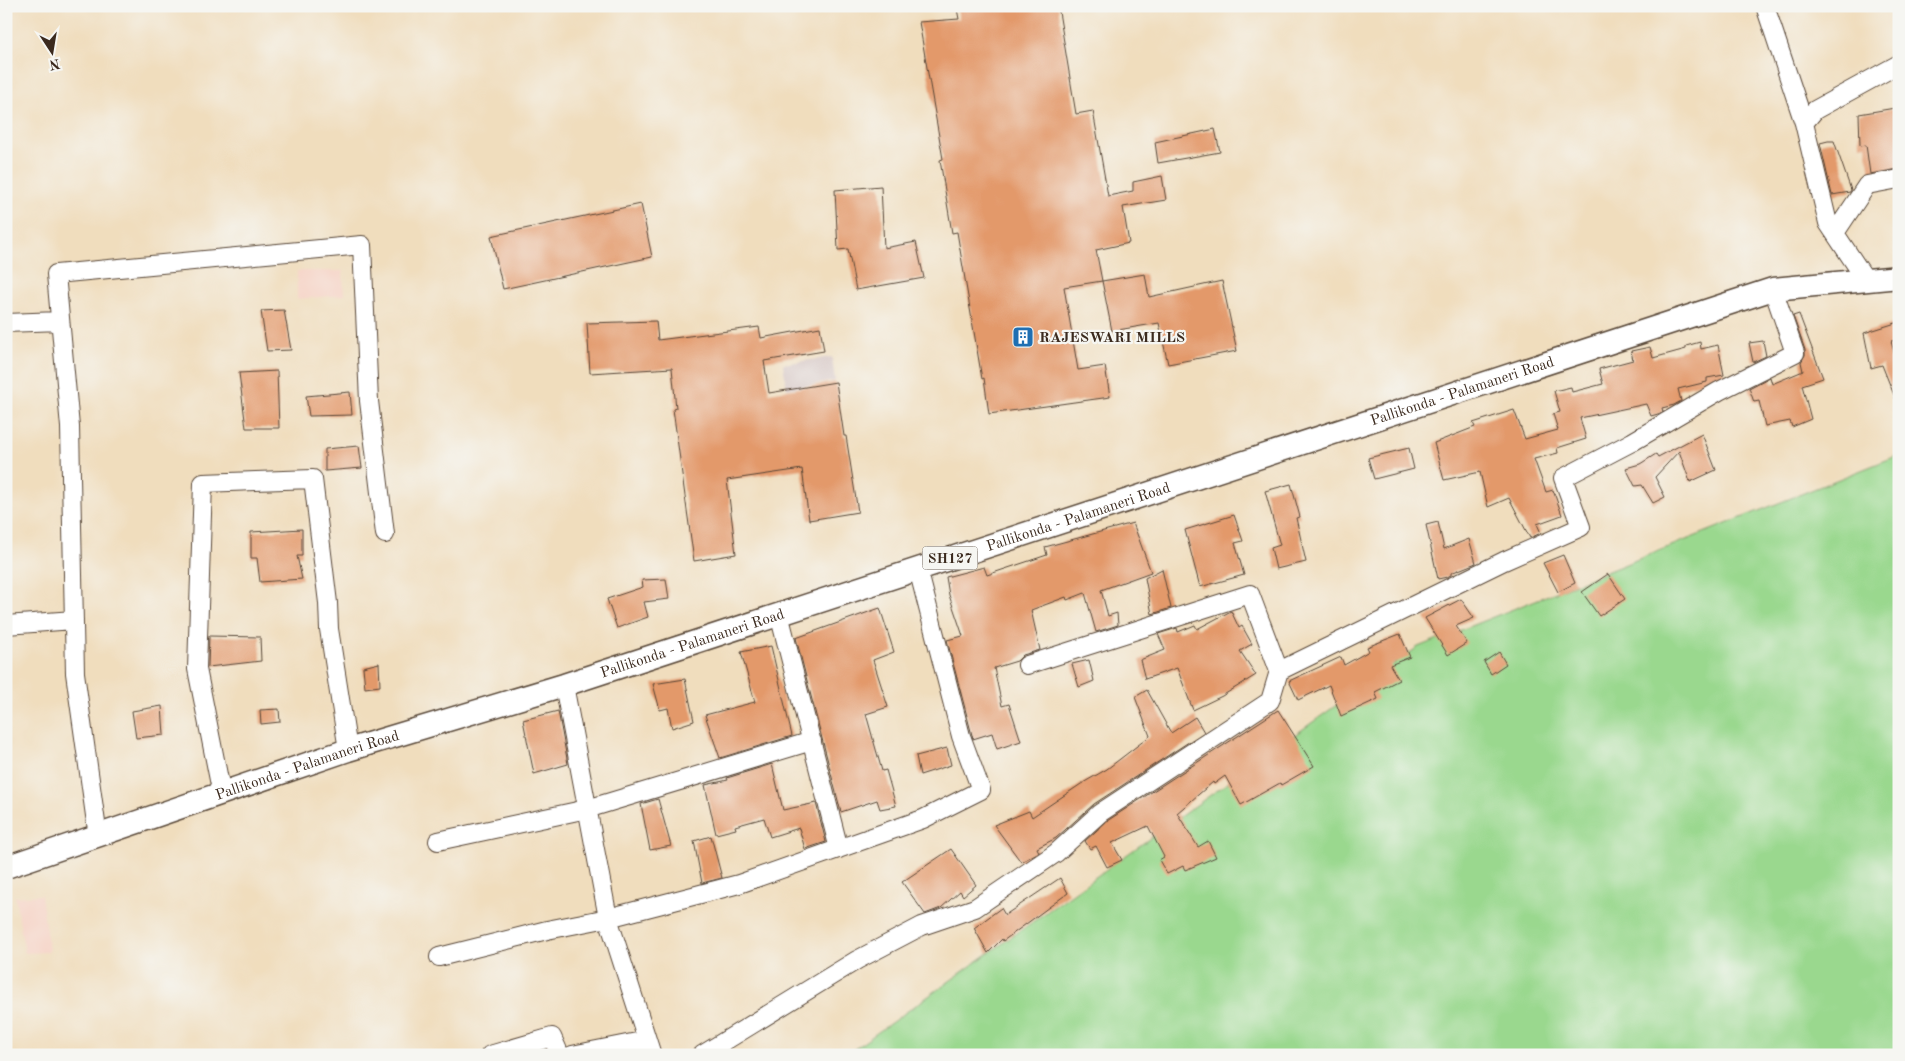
<svg xmlns="http://www.w3.org/2000/svg" width="1905" height="1061" viewBox="0 0 1905 1061" font-family="'Old Standard TT',serif">
  <style>
    .built { fill: #f6d2c4 }
    .industrial { fill: #d1bfbe }
    .green { fill: #9ad88e; stroke: #6a8156 }
    .building { fill: #e3996b }
    .lines { fill: none; stroke-linecap: round; stroke-linejoin: round }
    .minor-casing { stroke: #564536; stroke-width: 20 }
    .major-casing { stroke: #564536; stroke-width: 25 }
    .minor { stroke: #fff; stroke-width: 18 }
    .major { stroke: #fff; stroke-width: 22 }
    .labels { text-anchor: middle; stroke-width: 4.5; stroke-linejoin: round; paint-order: stroke }
    .shield { fill: #f6f6f2; stroke: #73675e; stroke-width: 1 }
    .shield-label { font-size: 14px; font-weight: bold; fill: #3b2a1e }
    .poi-label { font-size: 15px; font-weight: bold; fill: #3b2a1e; stroke: #f6f6f2; text-anchor: start }
    .street-label { font-size: 15px; fill: #3b2a1e; stroke: #f6f6f2 }
  </style>
  <rect width="100%" height="100%" fill="#f6f6f2"/>
  <filter id="ink" filterUnits="userSpaceOnUse"><feTurbulence type="fractalNoise" baseFrequency=".02" numOctaves="2"/><feDisplacementMap in="SourceGraphic" scale="10" xChannelSelector="R" yChannelSelector="G"/><feConvolveMatrix kernelMatrix="1 2 1 2 8 2 1 2 1" color-interpolation-filters="sRGB"/></filter>
  <filter id="wash" filterUnits="userSpaceOnUse"><feTurbulence type="fractalNoise" baseFrequency=".0096" numOctaves="4" result="noise"/><feDisplacementMap in="SourceGraphic" scale="20" xChannelSelector="R" yChannelSelector="G"/><feGaussianBlur stdDeviation="1.12" result="paint"/><feColorMatrix in="noise" values="0 0 0 0 0 0 0 0 0 0 0 0 0 0 0 0 0 1.4 0 .05"/><feComposite in="paint" operator="in"/></filter>
  <g filter="url(#wash)">
    <rect width="100%" height="100%" fill="#f0ddbd"/>
    <path class="built" d="M297 271H343L344 295 297 299Z
      M41 895 49 952 25 953 15 897Z"/>
    <path class="industrial" d="M832 357 835 381 787 389 783 364Z"/>
    <path class="green" d="M1899 455V1055H846L1418 647Z"/>
    <g id="blocks">
      <path class="building" d="M974 6H1058L1076 114 1093 111 1108 196 1133 191V182L1162 176 1166 200 1123 207 1129 243 1096 250 1102 281 1064 287 1078 370 1105 366 1110 397 989 414 984 378 982 379 957 232 952 233 940 160 943 159 919 22 959 19 957 9Z
        M1895 108 1899 125V169L1870 174 1866 145 1860 146 1859 114Z
        M1215 129 1220 152 1158 163 1155 142Z
        M1828 141H1834L1851 190 1850 192 1832 195 1820 143Z
        M881 186 884 248 916 242 924 278 856 290 848 249 838 250 835 190Z
        M641 204 652 257 503 289 491 236Z
        M1145 274 1149 297 1222 281 1237 351 1168 364 1159 323 1112 331 1102 281Z
        M284 310 291 350 267 351 261 311Z
        M1799 314 1823 378 1802 385 1811 419 1792 427 1790 421 1765 426 1759 401 1754 402 1749 388 1770 377 1772 384 1803 371 1801 362 1805 355V350L1793 316Z
        M656 321 658 340 759 327 761 338 820 327 824 351 764 361 769 393 836 382 844 436H846L858 512 809 520 802 469 727 480 736 554 694 561 673 409 676 408 672 368 590 373 587 323Z
        M1899 322V340L1891 341 1899 371 1898 405 1882 365 1871 368 1864 333Z
        M1763 341 1766 356 1753 362 1749 343Z
        M1700 342 1701 349 1718 345 1724 375 1707 378V382L1678 389 1681 401 1674 405 1662 408 1663 412 1658 414 1651 416 1646 404 1580 418 1586 439 1557 448 1558 453 1534 459 1546 492 1553 490 1562 515 1537 524 1541 533 1530 538 1509 498 1488 507 1480 472 1444 480 1434 443 1475 427 1473 423 1514 410 1525 439 1558 430 1553 414 1560 412 1554 391 1571 387 1572 392 1603 384 1599 369 1633 360 1631 351 1650 347 1653 358 1686 349V346Z
        M277 371 279 428H246L239 373Z
        M350 392 352 415 309 416 306 396Z
        M1702 434 1716 470 1690 482 1679 451 1655 477 1665 497 1653 503 1642 485 1635 486 1626 468 1640 464 1656 454 1658 457Z
        M359 446 362 468 325 471V449Z
        M1409 448 1414 469 1374 479 1368 458Z
        M1291 484 1300 517 1296 518 1306 562 1276 569 1271 548 1280 545 1265 491Z
        M1234 515 1243 541 1235 543 1244 575 1200 587 1185 530Z
        M1438 522 1444 549 1469 539 1476 563 1451 573V575L1447 577 1438 579 1426 525Z
        M1133 523 1151 572 1101 590 1108 616 1117 613 1118 625 1096 632 1085 593 1067 600 1066 597 1031 610 1040 650 1023 655 1017 661 994 668 1002 706 1009 704 1021 741 997 749 992 733 973 739 947 640 963 636 949 595 946 577 984 567 987 575 1047 555 1045 547Z
        M302 529V556H297L302 579 260 582 257 558H251V532Z
        M1563 555 1575 583 1558 592 1543 563Z
        M1162 569 1171 608 1152 614 1145 578Z
        M1608 574 1625 599 1599 616 1582 592Z
        M666 579 669 599 644 602 648 617 617 628 607 599 643 587 642 580Z
        M1461 599 1474 618 1456 626 1467 643 1448 655 1425 618Z
        M880 608 894 652 873 660 888 707 866 714 882 771 886 770 896 806 880 809 877 800 841 812 796 638Z
        M1231 611 1239 628 1242 626 1252 644 1240 651 1256 675 1222 696 1193 710 1177 668 1145 679 1140 660 1165 650 1158 634 1177 628 1178 632 1195 625 1197 629Z
        M1400 634 1410 657 1390 665 1399 680 1375 692 1378 699 1341 716 1329 685 1298 700 1289 681 1341 657 1344 665 1369 651 1367 647Z
        M209 636 260 637 261 661 208 667Z
        M771 646 792 736 720 758 705 715 755 702 741 652Z
        M1499 652 1506 664 1491 674 1484 662Z
        M1089 660 1094 681 1079 687 1072 664Z
        M379 663 380 686 365 688 363 667Z
        M685 679 694 721 672 728 668 708 660 710 653 684Z
        M1147 690 1171 733 1195 717 1204 732 1094 804 1056 838 1037 848 1039 852 1021 862 994 825 1029 811 1032 817 1081 784 1107 769 1150 736 1135 697Z
        M162 706 164 735 136 738 132 711Z
        M279 709 280 722 261 724 260 710Z
        M1278 710 1314 766 1281 785 1280 783 1241 805 1225 776 1214 784 1213 782 1177 813 1198 847 1208 841 1216 857 1185 870 1183 866 1167 874 1159 860 1164 857 1148 826 1112 843 1122 860 1107 867 1096 846 1090 849 1085 841 1107 821Z
        M558 711 568 764 534 774 523 720Z
        M947 748 951 765 920 775 916 756Z
        M772 764 783 810 816 803 826 842 805 849 799 828 770 837 764 818 735 826 736 829 716 834 705 785 728 780 727 778Z
        M658 799 671 846 650 850 641 804Z
        M711 836 722 878 702 883 694 841Z
        M951 849 976 885 963 896 960 891 941 908 925 914 902 882Z
        M1060 878 1068 893 1003 941 1002 939 988 953 974 928 1001 908 1005 915Z"/>
    </g>
  </g>
  <g filter="url(#ink)">
    <use href="#blocks" fill-opacity="0" stroke="#564536" stroke-width="1"/>
    <g class="lines">
      <g class="minor-casing">
        <path id="minor" d="M1765 6 1804 123
          M1835 233 1867 185 1899 179
          M1866 280 1828 223 1804 123 1815 110 1899 64
          M6 323 60 321
          M779 614 839 849
          M6 625 74 620
          M1027 665 1250 594 1279 671
          M564 685 608 918 652 1055
          M222 795 197 669 203 483 313 479 328 603 329 629 348 750
          M98 837 75 673 70 427 56 274 362 245 369 401 385 534
          M438 841 587 809 812 741
          M439 957 547 930 608 918 739 884 923 819 981 790 961 736 918 569
          M490 1055 552 1037 560 1055
          M572 1055 647 1040
          M702 1055 857 960 922 926 975 908 1056 853 1100 813 1270 701 1279 671 1504 561 1581 527 1563 478 1632 442 1719 391 1795 353 1773 289"/>
      </g>
      <g class="major-casing">
        <g id="major">
          <path id="s1" d="M6 867 348 750 564 685 1773 289 1899 277"/>
        </g>
      </g>
      <use href="#minor" class="minor"/>
      <use href="#major" class="major"/>
    </g>
  </g>
  <defs>
    <g id="building-square" transform="scale(1.125)"><rect x="-9" y="-9" width="18" height="18" rx="4" fill="#1f6fb2" stroke="#f6f6f2"/><path d="M-4-6H4V6H1V3H-1V6H-4ZM-2.5-4.3h1.7v1.8h-1.7ZM.8-4.3h1.7v1.8H.8ZM-2.5-1h1.7V.8h-1.7ZM.8-1h1.7V.8H.8Z" fill="#fff"/></g>
  </defs>
  <g fill-rule="evenodd">
    <use href="#building-square" x="1023" y="337"/>
  </g>
  <g class="labels">
    <rect class="shield" x="922.5" y="546.5" width="55" height="23" rx="4"/>
    <g class="shield-label">
      <text x="950" y="563">SH127</text>
    </g>
    <g class="poi-label">
      <text x="1039" y="342">RAJESWARI MILLS</text>
    </g>
    <g class="street-label">
      <text dy="5" stroke="none"><textPath href="#s1" startOffset="1532">Pallikonda - Palamaneri Road</textPath></text>
      <text dy="5" stroke="none"><textPath href="#s1" startOffset="1128">Pallikonda - Palamaneri Road</textPath></text>
      <text dy="5" stroke="none"><textPath href="#s1" startOffset="722">Pallikonda - Palamaneri Road</textPath></text>
      <text dy="5" stroke="none"><textPath href="#s1" startOffset="318">Pallikonda - Palamaneri Road</textPath></text>
    </g>
  </g>
  <rect width="1905" height="1061" fill="none" stroke="#f6f6f2" stroke-width="25"/>
  <g transform="translate(52 52) rotate(168)" stroke="#f6f6f2" stroke-width="4" paint-order="stroke">
  <path d="M0-4L9 19L0 12L-9 19Z" fill="#3b2a1e"/>
  <text y="-8" font-size="14" font-weight="bold" text-anchor="middle" fill="#3b2a1e">N</text>
  </g>
</svg>
